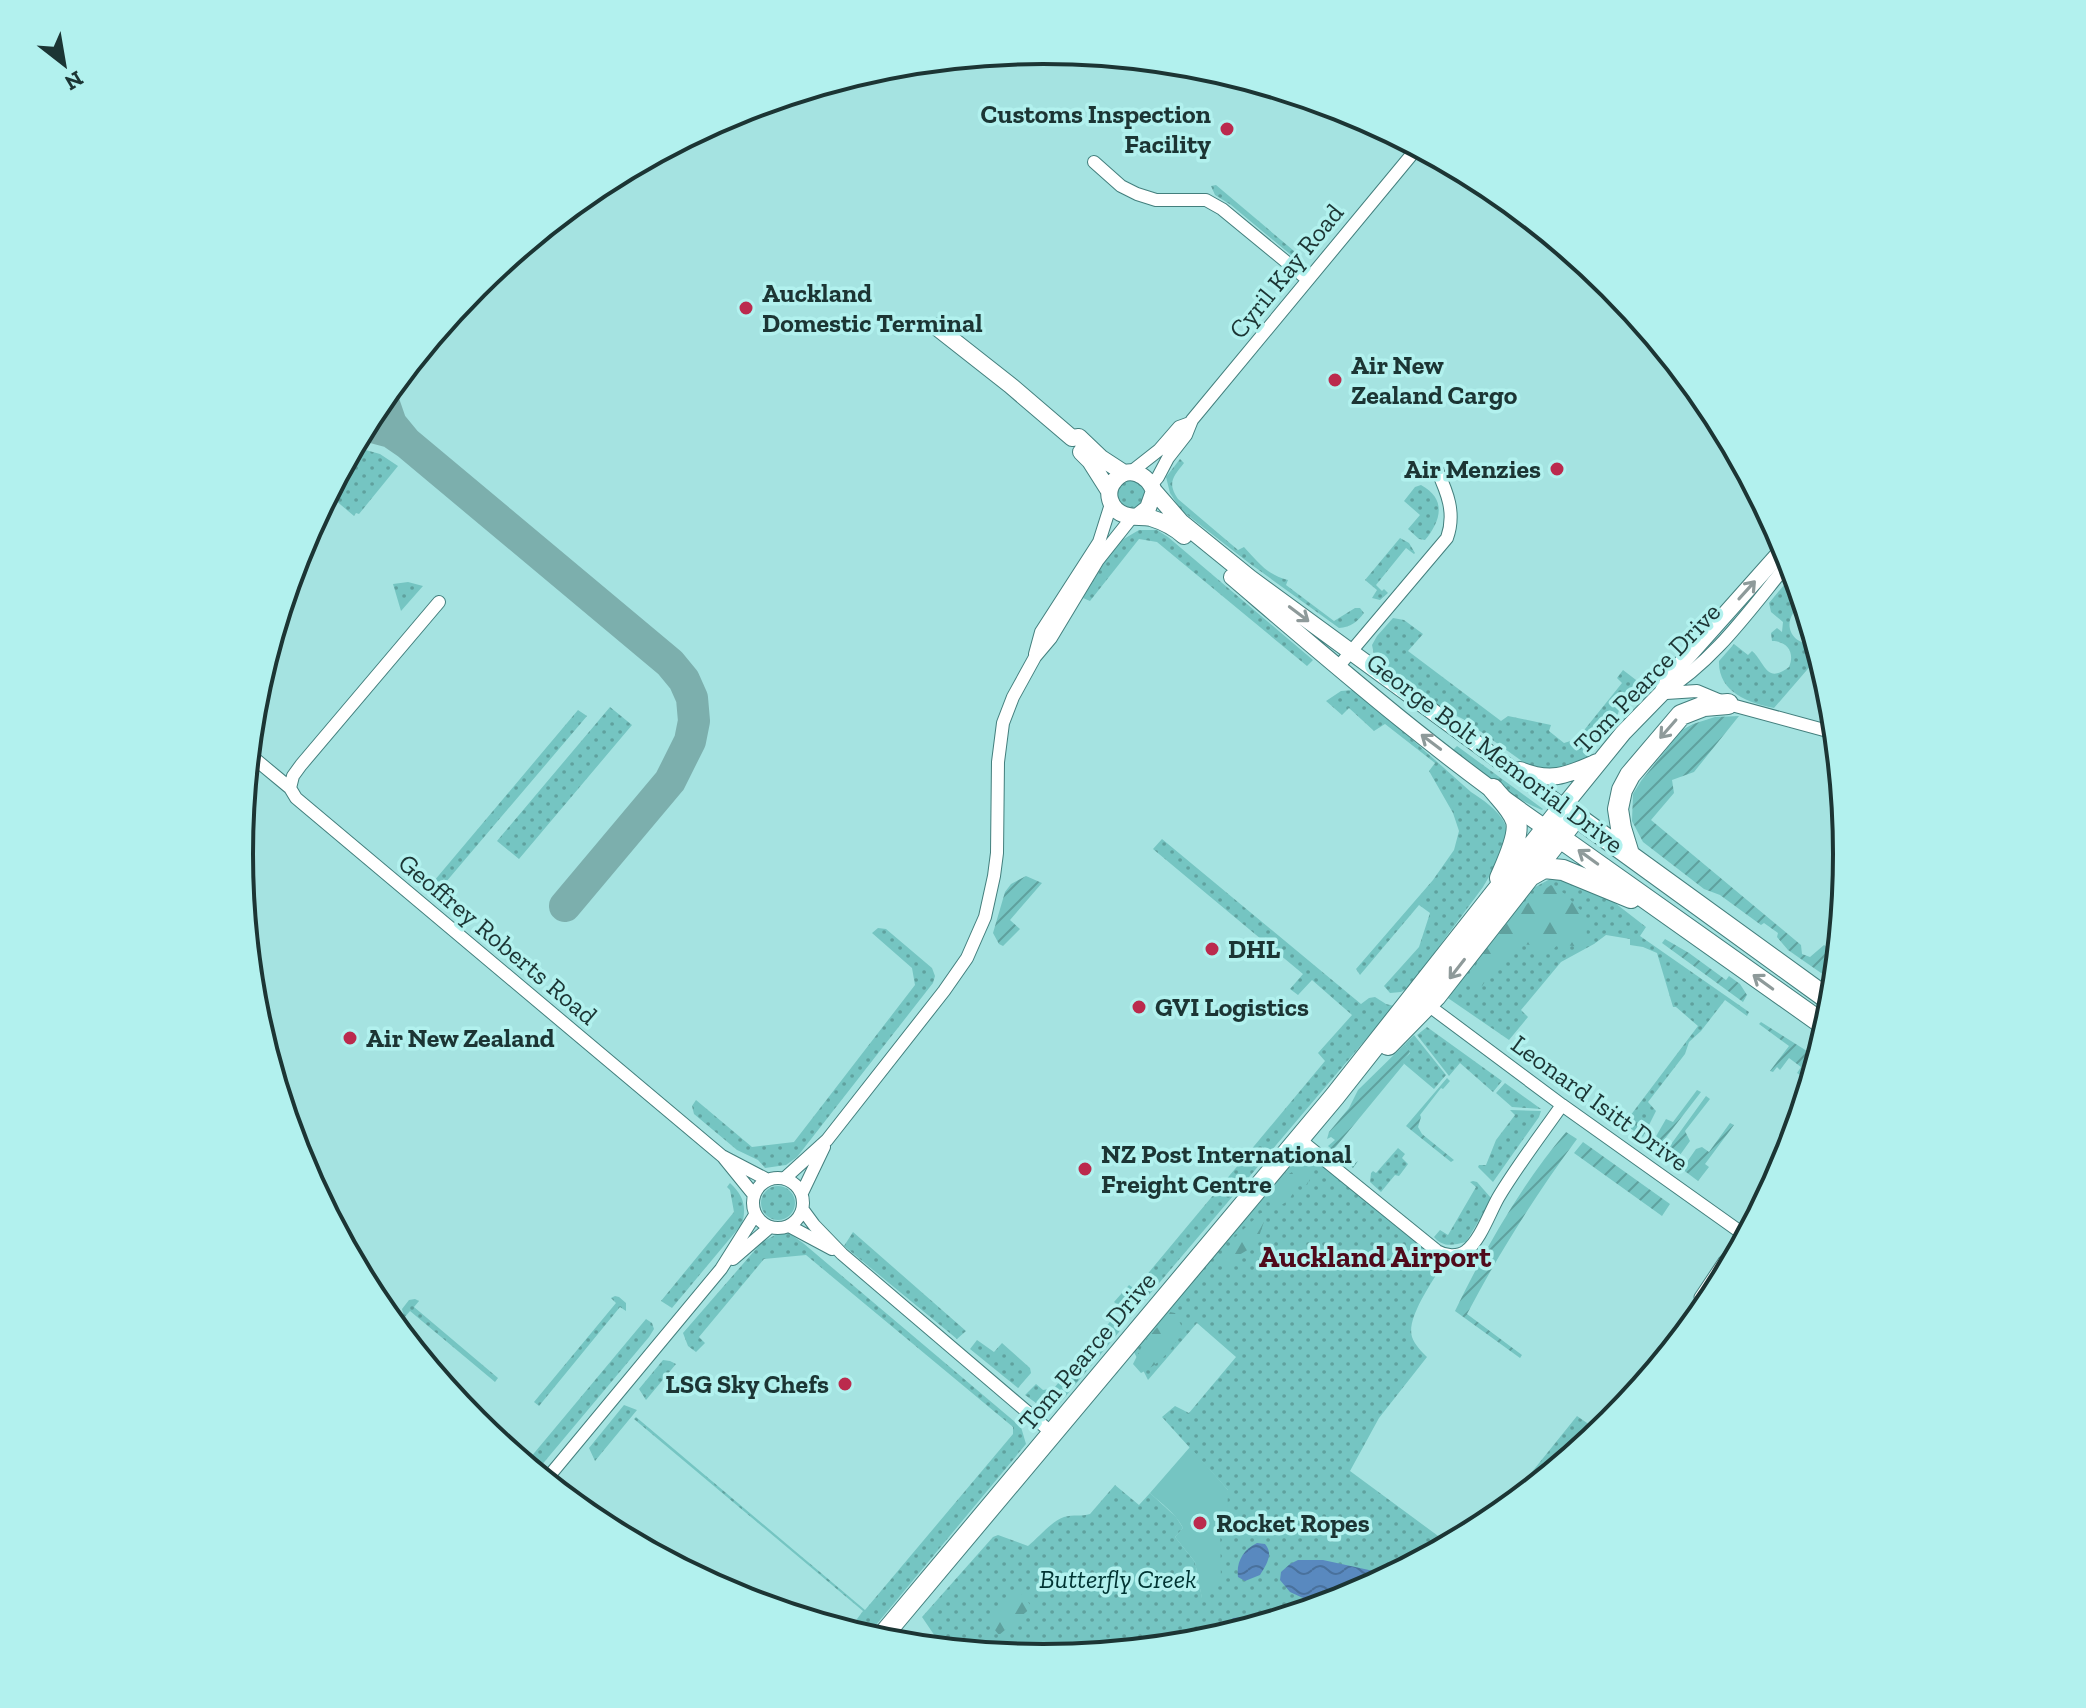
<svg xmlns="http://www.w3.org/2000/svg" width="2086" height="1708" viewBox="0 0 2086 1708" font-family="'Zilla Slab',serif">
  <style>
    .grass { fill: url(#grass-dots) }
    .forest { fill: url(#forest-firs) }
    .garden { fill: url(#garden-furrows) }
    .pitch { fill: #75c5c2 }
    .water { fill: url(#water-waves) }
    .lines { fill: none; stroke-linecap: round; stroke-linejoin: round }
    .taxiway { stroke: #7cafad; stroke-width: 32 }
    .pedestrian-casing { stroke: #437f7d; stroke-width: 11 }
    .minor-casing { stroke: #437f7d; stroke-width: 14 }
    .tertiary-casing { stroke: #437f7d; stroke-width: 18 }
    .primary-casing { stroke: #437f7d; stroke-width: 22 }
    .pedestrian { stroke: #fff; stroke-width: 9 }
    .minor { stroke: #fff; stroke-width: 12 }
    .tertiary { stroke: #fff; stroke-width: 16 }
    .primary { stroke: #fff; stroke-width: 20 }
    .oneway { stroke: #8e9a9a }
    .poi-dot { fill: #bb2a4d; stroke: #b2f1ee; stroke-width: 3 }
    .labels { text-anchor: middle; stroke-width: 7; stroke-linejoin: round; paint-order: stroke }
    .poi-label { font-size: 26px; font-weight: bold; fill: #1c3534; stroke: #b2f1ee; text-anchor: start }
    .street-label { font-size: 26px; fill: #1c3534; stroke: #b2f1ee }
    .park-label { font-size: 26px; font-style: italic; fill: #003332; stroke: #b2f1ee }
    .quarter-label { font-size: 30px; font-weight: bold; fill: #500a1b; stroke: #b2f1ee }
    .rim { fill: none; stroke: #1c3534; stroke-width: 4 }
  </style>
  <defs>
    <pattern id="grass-dots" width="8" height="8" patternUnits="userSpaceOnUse" patternTransform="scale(2)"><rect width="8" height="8" fill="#75c5c2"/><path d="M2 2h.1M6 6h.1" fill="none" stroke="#5fa19e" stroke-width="1.8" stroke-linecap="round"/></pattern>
    <pattern id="forest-firs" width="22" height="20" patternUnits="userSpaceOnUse" patternTransform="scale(2)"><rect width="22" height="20" fill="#75c5c2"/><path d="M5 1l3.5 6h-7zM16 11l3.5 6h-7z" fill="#5fa19e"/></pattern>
    <pattern id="garden-furrows" width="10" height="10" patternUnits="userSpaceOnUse" patternTransform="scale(2)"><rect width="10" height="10" fill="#75c5c2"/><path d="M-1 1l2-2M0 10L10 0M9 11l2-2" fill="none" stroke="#5fa19e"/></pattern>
    <pattern id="water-waves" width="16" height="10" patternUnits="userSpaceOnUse" patternTransform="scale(2)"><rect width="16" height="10" fill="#5989bf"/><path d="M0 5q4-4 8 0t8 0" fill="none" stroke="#49719c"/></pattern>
  </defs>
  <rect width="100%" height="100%" fill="#a5e3e1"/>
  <path class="grass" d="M1216 185 1300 256 1297 260 1231 205 1215 195 1211 186Z
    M362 449 380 454 398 466 359 514 356 513 354 516 328 494 351 451Z
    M1180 459 1184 463C1173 477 1167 483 1178 499L1238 550 1244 547C1258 562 1267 575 1288 580L1286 585 1334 621 1355 608H1360L1364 613C1357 622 1351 627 1339 628L1249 563 1181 510 1170 493 1166 477Z
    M1117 494a14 14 0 1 1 28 0a14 14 0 1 1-28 0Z
    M1421 485C1447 499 1441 521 1425 540L1419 539 1408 529 1420 515 1404 501 1415 487Z
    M1139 530H1157L1168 537 1313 660 1307 666 1157 542 1139 539 1090 601 1083 598 1107 558 1122 540Z
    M1400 538 1409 543 1415 553 1414 554 1406 548 1376 585 1382 591 1384 589 1388 593 1380 600 1372 598 1377 590 1365 580Z
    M1794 573 1803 604C1780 618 1788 646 1815 644L1819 656 1774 708C1748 703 1718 692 1719 661L1734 644 1748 655 1752 651C1765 662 1766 685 1789 667 1795 653 1788 641 1772 641L1771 633 1777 628 1782 632 1783 622 1771 612 1769 603Z
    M408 582 423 586 401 611 393 584Z
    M1393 618 1404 620 1423 634 1408 651 1501 721 1508 716 1551 725 1549 731 1564 743 1577 739 1622 683 1617 678 1623 670 1640 683 1620 707 1614 726 1582 763 1573 768 1536 771 1463 719 1438 707 1384 670 1375 659 1372 645 1377 636Z
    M1353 690 1363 696 1471 792C1483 800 1497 809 1504 822 1513 837 1491 874 1483 887L1409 987 1401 992 1390 993 1384 986 1419 947 1430 913 1419 905 1360 975 1356 969 1433 880 1454 850 1459 831 1453 813 1429 771 1435 763 1385 724 1374 731 1349 708 1342 715 1326 701 1341 691Z
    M610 707 632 725 519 859 497 841Z
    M578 710 587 716 440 889 437 887 434 881Z
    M1457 746 1543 809 1542 810C1509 797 1481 771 1453 750Z
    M1162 839 1361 1004 1369 998 1375 997 1386 1004 1394 1006 1132 1315 1114 1302 1129 1285 1135 1289 1325 1061 1318 1053 1352 1015 1312 980 1298 995 1290 989 1303 974 1153 849Z
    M1569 877 1597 889 1646 927 1640 936 1749 1012 1747 1016 1725 1000 1701 1031 1689 1042 1685 1054 1648 1102 1656 1111 1643 1137 1624 1124 1698 1026 1676 1007H1673L1657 953 1643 947 1630 945V939L1606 935 1594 944 1561 962 1521 1010 1528 1017 1509 1040 1445 996 1528 891 1550 879Z
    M878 928 886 929 932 968 935 976 933 983 797 1157 786 1165 765 1168 758 1160 737 1150 694 1114 692 1106 696 1100 752 1147 794 1142 915 985 912 968 872 933Z
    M1427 1027 1502 1081 1493 1092 1460 1063 1449 1076 1417 1035Z
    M1414 1035 1446 1075 1434 1089 1402 1062 1410 1053 1405 1044Z
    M1505 1083 1541 1109 1512 1107 1496 1093Z
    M1510 1110 1541 1111 1539 1117 1493 1182 1478 1167 1479 1165H1486L1496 1140 1515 1115Z
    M1398 1148 1405 1154 1402 1158 1408 1164 1399 1176 1395 1175 1381 1192 1370 1182 1371 1173 1373 1171 1376 1173Z
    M1304 1151 1444 1262C1434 1280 1406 1317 1412 1337 1415 1345 1421 1351 1427 1357L1379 1418 1350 1471 1449 1544 1350 1597 1199 1643 1043 1658 943 1648 922 1617 993 1537 998 1535 1028 1546C1039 1537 1052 1521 1064 1517 1073 1514 1082 1517 1090 1514L1115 1485 1139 1505 1150 1493 1176 1517 1183 1528 1175 1537 1195 1562 1202 1598 1228 1490 1162 1417 1175 1406 1189 1413 1236 1357 1197 1323 1148 1380 1133 1350Z
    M1473 1181 1477 1182 1491 1198V1200L1466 1242C1453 1245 1443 1248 1434 1237L1440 1230 1448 1235 1476 1187 1470 1182Z
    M730 1183C743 1195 747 1206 742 1224L672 1308 661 1301 734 1212 730 1190 727 1187Z
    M761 1203a17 17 0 1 1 34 0a17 17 0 1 1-34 0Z
    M853 1232 966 1331 957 1339 844 1246Z
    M777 1234H790L803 1243 1021 1427 1026 1444 866 1637 848 1631 863 1611 634 1419 636 1417 865 1610 1013 1434V1427L806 1255 764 1259 699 1337 705 1343 696 1352 688 1346 683 1333 762 1242Z
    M615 1296 619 1297 626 1303V1311L620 1307 539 1406 534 1402 616 1303 611 1298Z
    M415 1299 419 1301 414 1307 498 1378 495 1382 410 1311 404 1318 402 1309 409 1300Z
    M1114 1317 1123 1324 1119 1332 1060 1403C1044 1412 1038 1404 1025 1395L1036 1384 1043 1390 1054 1388Z
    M646 1319 652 1323 654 1329 649 1337 535 1473 525 1464Z
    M977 1340 994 1352 1002 1343 1030 1368 1031 1373 1018 1388 970 1349Z
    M663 1360 670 1361 676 1364 646 1400 639 1389Z
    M624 1405 637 1410 595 1461 589 1448Z
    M1577 1416 1600 1432 1494 1519Z"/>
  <path class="forest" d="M1551 885 1565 894 1586 916 1587 943 1581 947 1558 944 1550 953 1541 954 1531 945 1521 944 1498 964 1482 986 1475 988 1472 972C1490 939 1519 907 1551 885Z
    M1296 1170H1305L1311 1177 1307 1185H1295C1293 1197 1288 1202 1277 1207L1272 1198C1276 1186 1284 1175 1296 1170Z
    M1261 1213H1267L1256 1245 1239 1255 1233 1264 1225 1263 1231 1241Z
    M1170 1312 1175 1313 1183 1329C1174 1348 1160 1364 1141 1373L1133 1364 1143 1344Z
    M1018 1590 1032 1607 999 1635 985 1618Z"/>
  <path class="garden" d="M1739 716 1694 772 1672 780 1674 793 1651 820 1801 945 1802 954 1810 957 1824 945 1837 954 1834 982 1788 950 1777 937 1778 933 1764 923 1761 925 1720 895 1704 889 1643 842 1632 821 1633 794 1641 781 1682 730 1693 724 1715 717Z
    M1026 876 1042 883 1010 920 1020 929 1003 946 999 944 993 933 1005 892 1011 884Z
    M1665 939 1689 953 1726 980 1729 976 1740 984 1747 995 1743 1002 1662 943Z
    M1761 1022 1810 1053 1818 1055 1810 1081 1797 1073 1801 1067 1789 1058 1780 1070 1777 1067 1773 1072 1770 1071 1789 1046 1759 1024Z
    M1405 1044 1410 1052 1403 1062 1404 1064 1334 1149 1353 1165 1358 1161 1353 1168 1328 1146 1335 1140 1331 1137 1327 1139 1329 1132 1349 1108 1358 1090Z
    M1447 1078 1450 1081 1443 1089 1441 1088 1420 1115 1421 1117 1418 1127 1422 1134 1454 1160 1451 1162 1406 1126Z
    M1697 1090 1701 1092 1657 1149 1651 1145 1666 1119 1673 1122Z
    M1706 1096 1710 1099 1685 1131 1690 1141 1675 1162 1664 1154Z
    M1730 1123 1734 1125 1705 1164 1709 1167 1698 1181 1682 1169 1696 1149 1702 1147 1709 1152Z
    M1566 1132 1577 1139C1536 1194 1499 1253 1467 1314L1522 1355 1520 1358 1455 1311C1485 1249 1521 1185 1566 1132Z
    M1583 1142 1670 1204 1662 1216 1574 1153Z"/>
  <path class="pitch" d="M1190 1447 1228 1490 1227 1521 1220 1523 1221 1582 1202 1599 1195 1562 1175 1537 1183 1528C1176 1514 1162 1504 1150 1493Z"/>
  <path class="water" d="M1257 1543 1265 1544C1274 1554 1266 1565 1260 1575L1245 1581 1238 1577C1236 1562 1243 1550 1257 1543Z
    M1298 1560H1323L1392 1575 1350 1597 1338 1601 1303 1598 1290 1592 1280 1580 1281 1572 1290 1564Z
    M1244 1617 1270 1621 1221 1636V1633L1233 1618Z"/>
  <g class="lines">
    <path class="taxiway" d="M382 398 391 424 405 441
      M365 425 391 432 407 443 670 663 684 680 692 698 694 721 690 741 670 781 565 906"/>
    <g class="pedestrian-casing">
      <path id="pedestrian" d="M1699 1297 1723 1261 1745 1238"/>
    </g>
    <g class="minor-casing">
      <path id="minor" d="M1094 162 1121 186 1137 194 1156 200H1206L1222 209 1307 279
        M1131 472 1159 450 1179 427 1190 423
        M1152 484 1158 477 1168 458 1186 435 1192 420 1418 147
        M1035 654 1041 632 1099 542 1111 504
        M1338 667 1447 538C1456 513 1447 492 1437 470
        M1662 693C1715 661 1751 608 1790 561
        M1666 693 1697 691 1728 704 1835 733
        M249 754 290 788 296 798 722 1156 768 1180
        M290 788 293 776 301 765 439 602
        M1428 1005 1562 1105 1746 1236
        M1299 1139 1437 1251C1445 1256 1458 1257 1466 1251 1480 1241 1490 1212 1498 1198 1517 1166 1541 1135 1562 1105
        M724 1158 754 1195
        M753 1203a25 25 0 1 1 50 0a25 25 0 1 1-50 0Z
        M785 1178 827 1140 944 991 967 958 985 917 994 876 997 853 998 762 1003 723 1013 697 1035 657 1051 638 1098 560 1133 516
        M802 1193 824 1147
        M803 1210 814 1225 842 1254 1052 1433
        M789 1226 832 1249
        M733 1259 770 1227
        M545 1481 721 1269 755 1215"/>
    </g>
    <g class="tertiary-casing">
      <path id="tertiary" d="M935 326 1010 385 1072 438 1079 437 1101 458 1124 473
        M1081 452 1090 461 1109 491
        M1154 491 1181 522 1250 578 1563 807 1623 733 1662 693 1672 674 1786 546
        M1138 516 1148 508 1154 491C1148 475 1128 464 1115 480 1104 492 1110 510 1125 515 1133 518 1142 516 1151 518 1164 522 1174 527 1184 536
        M1232 577C1334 664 1436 753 1547 829
        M1520 770C1552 783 1567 775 1597 762"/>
    </g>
    <g class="primary-casing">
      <path id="primary" d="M1493 789C1501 799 1512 809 1516 821 1520 836 1506 864 1500 878
        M1549 830 1827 1027
        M1629 854 1621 828 1618 809 1622 790 1630 775 1681 715 1704 706 1728 704
        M1530 876 1544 868 1563 870 1631 898
        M1388 1045 1436 996 1576 817
        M879 1640 1335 1096 1563 807 1832 1002"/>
    </g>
    <use href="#pedestrian" class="pedestrian"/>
    <use href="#minor" class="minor"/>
    <use href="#tertiary" class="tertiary"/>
    <use href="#primary" class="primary"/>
  </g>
  <defs><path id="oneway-shaft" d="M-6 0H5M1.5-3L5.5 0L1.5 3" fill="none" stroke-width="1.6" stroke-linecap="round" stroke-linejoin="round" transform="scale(2)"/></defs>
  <g class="oneway">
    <use href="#oneway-shaft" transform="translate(1747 590) rotate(-48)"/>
    <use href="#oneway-shaft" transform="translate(1299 614) rotate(37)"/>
    <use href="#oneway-shaft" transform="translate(1668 729) rotate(131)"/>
    <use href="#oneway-shaft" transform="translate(1431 742) rotate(-143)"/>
    <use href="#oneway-shaft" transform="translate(1588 857) rotate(-144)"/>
    <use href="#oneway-shaft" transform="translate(1457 969) rotate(128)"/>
    <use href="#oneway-shaft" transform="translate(1763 982) rotate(-144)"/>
  </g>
  <g class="poi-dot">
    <circle cx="1227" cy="129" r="8"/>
    <circle cx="746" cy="308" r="8"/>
    <circle cx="1335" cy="380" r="8"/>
    <circle cx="1557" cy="469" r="8"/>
    <circle cx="1212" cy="949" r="8"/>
    <circle cx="1139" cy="1007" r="8"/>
    <circle cx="350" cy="1038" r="8"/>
    <circle cx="1085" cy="1169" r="8"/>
    <circle cx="845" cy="1384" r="8"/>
    <circle cx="1200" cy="1523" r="8"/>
  </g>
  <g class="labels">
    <g class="poi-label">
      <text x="1211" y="123" text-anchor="end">Customs Inspection<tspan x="1211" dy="30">Facility</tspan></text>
      <text x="762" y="302">Auckland<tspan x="762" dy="30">Domestic Terminal</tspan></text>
      <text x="1351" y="374">Air New<tspan x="1351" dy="30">Zealand Cargo</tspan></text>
      <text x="1541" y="478" text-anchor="end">Air Menzies</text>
      <text x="1228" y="958">DHL</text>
      <text x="1155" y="1016">GVI Logistics</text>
      <text x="366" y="1047">Air New Zealand</text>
      <text x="1101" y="1163">NZ Post International<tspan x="1101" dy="30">Freight Centre</tspan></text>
      <text x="829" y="1393" text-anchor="end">LSG Sky Chefs</text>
      <text x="1216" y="1532">Rocket Ropes</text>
    </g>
    <g class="street-label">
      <text transform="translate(1286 271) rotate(-51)" y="9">Cyril Kay Road</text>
      <text transform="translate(1647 678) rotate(-46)" y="9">Tom Pearce Drive</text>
      <text transform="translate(1495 753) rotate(37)" y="9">George Bolt Memorial Drive</text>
      <text transform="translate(498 939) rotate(40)" y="9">Geoffrey Roberts Road</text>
      <text transform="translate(1600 1103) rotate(36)" y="9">Leonard Isitt Drive</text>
      <text transform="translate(1087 1351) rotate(-50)" y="9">Tom Pearce Drive</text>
    </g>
    <g class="park-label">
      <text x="1118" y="1588">Butterfly Creek</text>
    </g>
    <g class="quarter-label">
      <text x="1375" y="1267">Auckland Airport</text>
    </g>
  </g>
  <path d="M0 0H2086V1708H0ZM253 854a790 790 0 1 1 1580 0a790 790 0 1 1-1580 0Z" fill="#b2f1ee" fill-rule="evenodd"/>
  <path class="rim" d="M253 854a790 790 0 1 1 1580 0a790 790 0 1 1-1580 0Z"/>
  <g transform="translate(64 64) rotate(149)" stroke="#b2f1ee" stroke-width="6" paint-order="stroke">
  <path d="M0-6L14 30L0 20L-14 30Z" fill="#1c3534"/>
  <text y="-12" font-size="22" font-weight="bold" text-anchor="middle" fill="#1c3534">N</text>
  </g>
</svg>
